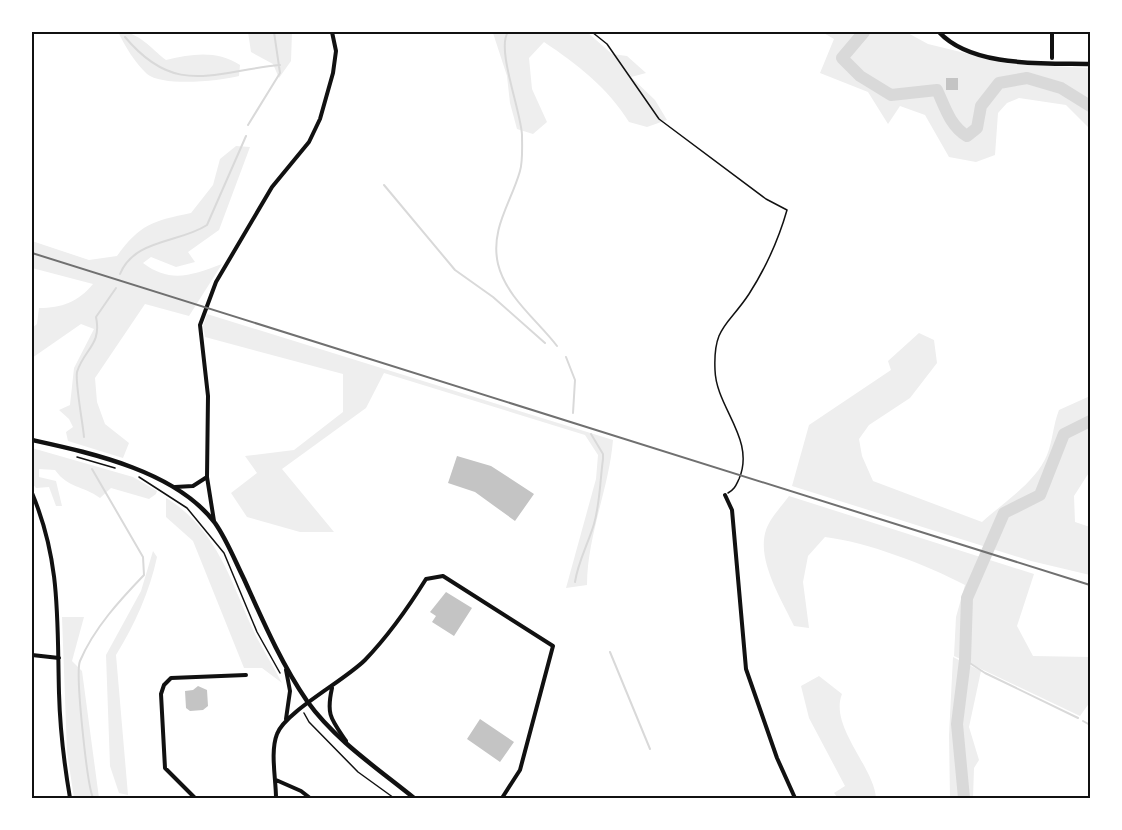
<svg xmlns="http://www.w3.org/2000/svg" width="1122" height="830" viewBox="0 0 1122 830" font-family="Ubuntu,sans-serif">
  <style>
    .green { fill: #eee }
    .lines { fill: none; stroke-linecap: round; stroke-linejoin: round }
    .stream { stroke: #d9d9d9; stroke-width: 2 }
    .river { stroke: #d9d9d9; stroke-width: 12 }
    .building { fill: #c4c4c4 }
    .path { stroke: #111; stroke-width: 1.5 }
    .minor { stroke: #111; stroke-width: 4 }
    .tertiary { stroke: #111; stroke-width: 4.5 }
    .secondary { stroke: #111; stroke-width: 4.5 }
    .rail { stroke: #707070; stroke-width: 2 }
    .neatline { fill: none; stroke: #111; stroke-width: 2 }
  </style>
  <rect width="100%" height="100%" fill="#fff"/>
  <path class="green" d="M118 32C139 31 150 48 166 60 193 54 216 50 240 65L239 76C220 81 163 87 147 74 135 63 125 46 118 32Z
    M248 32H292L291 61 279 78 273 64 251 52Z
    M453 32H587L612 54 627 56 646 73 631 77 655 100 667 120 647 127 629 122C608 88 577 64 544 42L529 58 532 89 547 122 533 134 517 129 510 103 507 76 493 33Z
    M822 32H906L928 44 1010 64 1090 68V129L1066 105 1019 98 1007 103 998 113 995 155 976 162 949 157 925 115 900 106 888 124 868 92 820 73 834 39Z
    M236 146 250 147 219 230 188 252 195 262 176 267 151 257 143 263C171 284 192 275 222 264L189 316 145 304 95 378 97 402 105 424 129 443 123 458 68 441 66 432 73 427 69 419 59 410 70 405 74 368 94 329 81 324 32 358V328L37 324 39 308C62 308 78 302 93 284L32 268V241L89 260 117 256C140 224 153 221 191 213L213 185 220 159Z
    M207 314 613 440C609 489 587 536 587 585L566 588 596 479 598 455 585 435 384 373 366 408 282 469 334 532H300L247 517 231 493 257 473 245 456 294 450 343 412V374L205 337 203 326Z
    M919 333 934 340 937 363 910 398 869 425 859 439 862 456 873 481 982 522C1003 503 1036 482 1047 455 1053 440 1053 425 1059 410L1090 396V471L1074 496 1075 522 1090 527V575L1031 561 792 486 809 425 891 370 888 361Z
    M32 448 133 477 157 491 156 494 149 499 111 488 100 498C82 485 69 489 55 470L39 469V477L56 481 62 506H56L49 487 36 488 32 483Z
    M789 496 1034 574 1017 626 1033 656 1090 657V702L1080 716 954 656 956 617 965 585C927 565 867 542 825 537L808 556 803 582 809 628 794 626C782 600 756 560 766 530 770 518 782 506 789 496Z
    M166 498C220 531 231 585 257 638 265 653 274 668 282 683L262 668H244L193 541 166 517Z
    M153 551 157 557C150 591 134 626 116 655L128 795 119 793 110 766 106 655 141 591Z
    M62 617H84L72 661 82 671 99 798H74L67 752Z
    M953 657 981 671 969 727 979 760 974 768 973 798H950L949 735Z
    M819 676 842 694C829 726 874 767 876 798H838L834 793 845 786 809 718 801 686Z"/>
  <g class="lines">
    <path class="stream" d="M508 32C496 49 521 111 522 135 522 145 523 161 520 171 511 203 490 229 498 264 506 297 538 321 557 346
      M125 37C176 98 214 71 280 65
      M248 125 280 73 274 32
      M384 185 455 270 493 297 545 343
      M120 274C134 239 180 243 207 225L246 136
      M566 357 575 380 573 413
      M84 437C83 424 75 383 77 372 84 349 102 345 96 317L116 288
      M92 469 143 557 144 575C120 600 94 628 80 661 75 673 87 784 93 798
      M575 582C578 562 588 544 594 524 600 503 600 481 603 459V454L591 434
      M610 652 650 749
      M965 660 985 673 1078 718
      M1083 721 1090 725"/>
    <path class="river" d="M864 32 842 58 860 76 891 95 937 90C945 107 950 126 967 136L977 128 981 106 999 83 1027 78 1061 88 1090 106
      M964 798 957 724 965 660 967 598 1004 513 1040 495 1064 434 1090 421"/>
  </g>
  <path class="building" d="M946 78H958V90H946Z
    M457 456 491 466 534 494 515 521 475 492 448 483Z
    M446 592 472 608 454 636 432 622 436 616 430 612Z
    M198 686 207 690 208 706 203 710 190 711 186 708 185 691 193 690Z
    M480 719 514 742 500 762 467 739Z"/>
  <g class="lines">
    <path class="path" d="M592 32 607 44 659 119 766 199 787 210C779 238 765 269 749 294 728 326 713 326 715 370 716 408 756 439 739 479 736 485 735 489 728 493
      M77 457 115 468
      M139 477 187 508 224 553 257 632 280 673
      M304 713 309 722 358 772 394 798"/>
    <path class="minor" d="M1052 32V58
      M175 487 193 486 207 477
      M32 493C61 562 57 620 59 693 60 729 64 763 70 798
      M725 495 732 510 746 669 777 758 795 798
      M214 521 207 477 208 396 200 325 216 282 272 187 309 142 320 119 333 73 336 51 332 32
      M32 655 59 658
      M286 670 290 691 286 719
      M332 688C326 715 331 719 346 741
      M276 780 301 791 310 798
      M195 798 165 768 161 694 164 685 171 678 246 675
      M276 798C276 779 270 752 277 734 285 712 344 681 365 660 389 635 408 608 426 579L443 576 553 646 520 770 502 798"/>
    <path class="tertiary" d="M939 32C972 68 1045 63 1090 64"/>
    <path class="secondary" d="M32 440C91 453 176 471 215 523 227 540 235 561 244 579 263 621 281 663 307 701 335 740 377 768 414 798"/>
    <path class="rail" d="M32 253 1090 585"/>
  </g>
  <rect width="1122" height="830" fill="none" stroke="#ffffff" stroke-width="66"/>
  <rect x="33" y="33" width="1056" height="764" class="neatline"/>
</svg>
